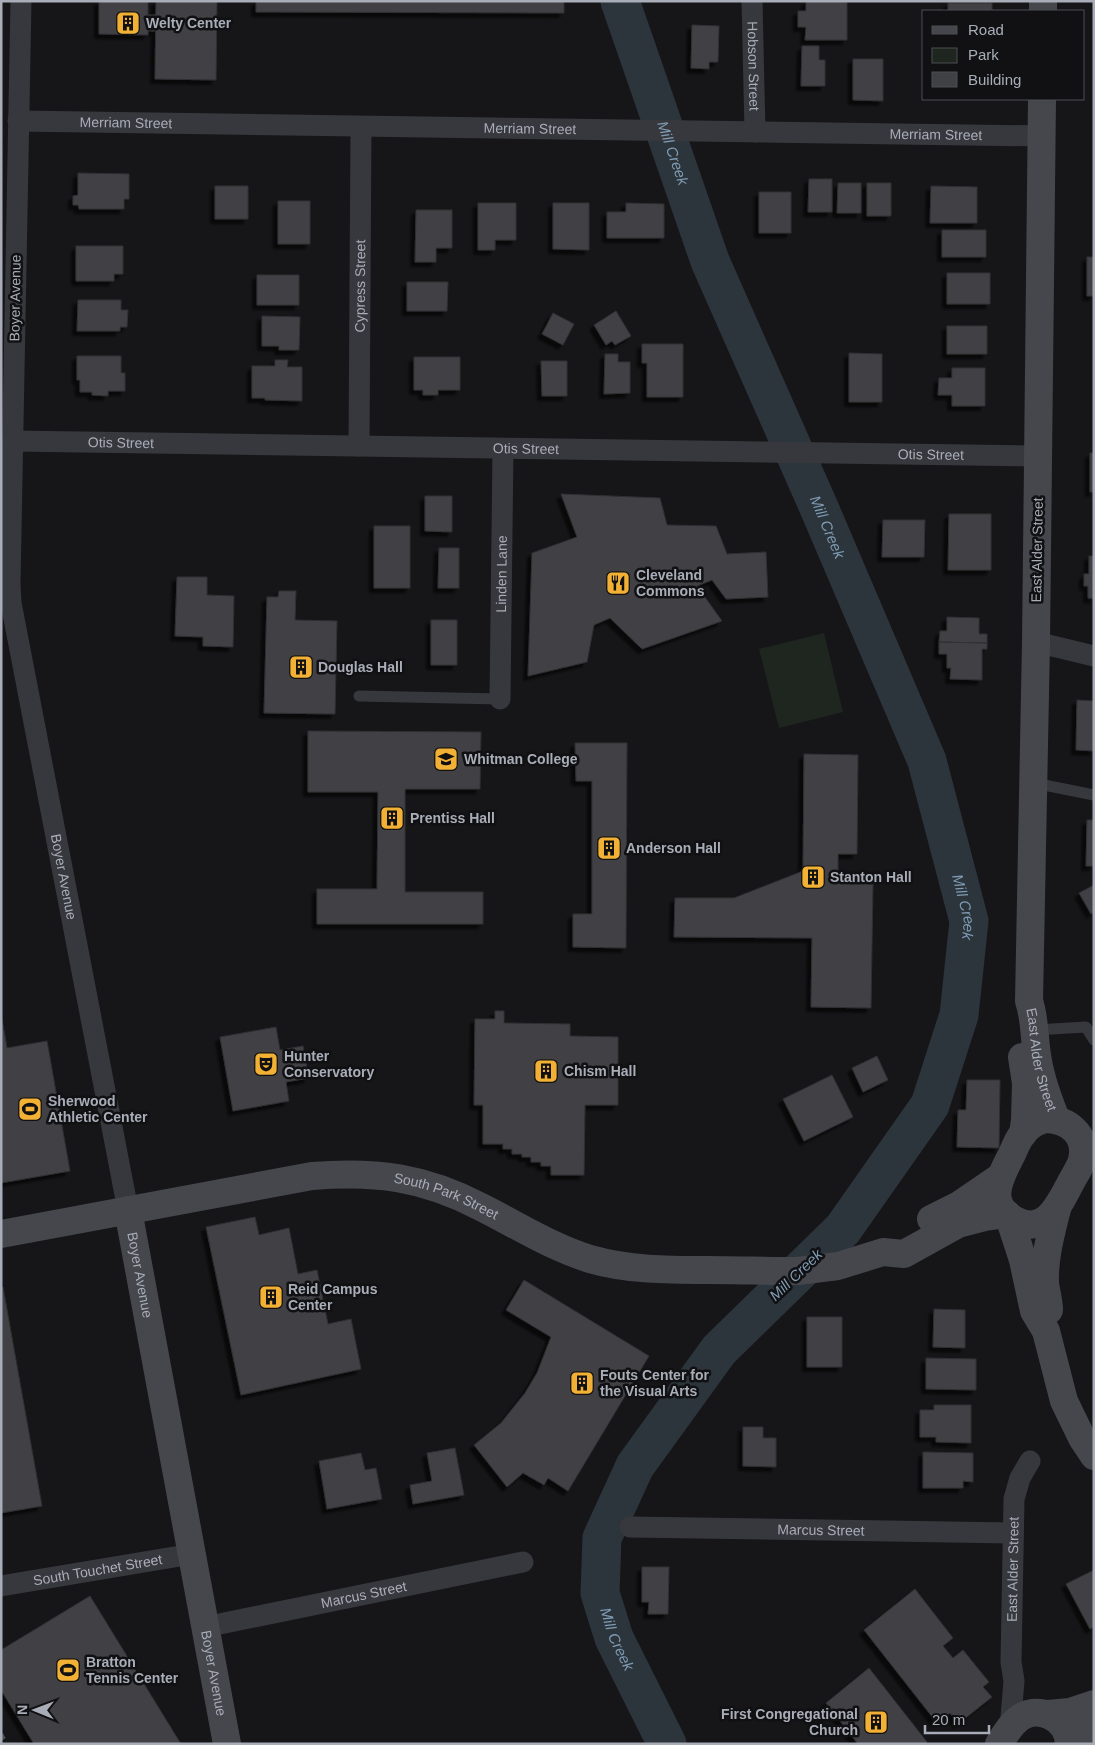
<svg xmlns="http://www.w3.org/2000/svg" width="1095" height="1745" viewBox="0 0 1095 1745" font-family="Helvetica,sans-serif">
  <style>
    .green { fill: #1e261f }
    .lines { fill: none; stroke-linecap: round; stroke-linejoin: round }
    .river { stroke: #2c353c; stroke-width: 39 }
    .building { fill: #404145; stroke: #303034; filter: url(#shadow) }
    .lane { stroke: #37383d; stroke-width: 11 }
    .street { stroke: #37383d; stroke-width: 21 }
    .secondary { stroke: #45474d; stroke-width: 28 }
    .rail { stroke: #4a4c52; stroke-width: 4; stroke-dasharray: 6 5; stroke-linecap: butt }
    .labels { text-anchor: middle; stroke-width: 5; stroke-linejoin: round; paint-order: stroke }
    .poi-label { font-size: 14px; font-weight: bold; fill: #a8adb8; stroke: #111113; text-anchor: start }
    .street-label { font-size: 14px; fill: #a8adb8; stroke: #111113 }
    .water-label { font-size: 15px; font-style: italic; fill: #7f9bb3; stroke: #111113 }
  </style>
  <defs>
    <filter id="shadow"><feDropShadow dx="-4.5" dy="4.5" stdDeviation="1" flood-color="#0009"/></filter>
  </defs>
  <rect width="100%" height="100%" fill="#161618"/>
  <path class="green" d="M824 633 843 712 779 728 759 649Z"/>
  <g class="lines">
    <path class="river" id="s1" d="M620 1 710 261 820 510 927 761 969 921 959 1015 930 1105 843 1229 719 1350 635 1466 602 1538 600 1593 614 1638 667 1744"/>
  </g>
  <path class="building" d="M99 1H148V15H156V31H148V35L99 34Z
    M156 1H217L216 80 155 79Z
    M256 1H564V13L256 12Z
    M806 1H847V40H805L806 27H798V11H806Z
    M948 3H992V11H948Z
    M692 25 719 26 718 62H709V69L691 68Z
    M802 46H819V60H825V86H801Z
    M853 59H883V101L853 100Z
    M78 173 129 174V199H124V209H79L78 205H73V196L78 195Z
    M809 179H832V212H808Z
    M838 183H861V213H837Z
    M867 183H891V216H867Z
    M215 186H248V219H215Z
    M931 186 977 187V223H930Z
    M759 192H791V233H759Z
    M278 201H310V244H278Z
    M478 203H516V240H495V250H478Z
    M553 203H589V250L553 249Z
    M626 203 664 204V238H607V212H626Z
    M416 210H452V248H436V262H415Z
    M942 230H986V257H942Z
    M76 246H123V274H114V281H76Z
    M1087 257H1094V296H1087Z
    M947 273H990V304H947Z
    M257 275H299V305H257Z
    M407 282H448L447 311H407Z
    M78 300H121V310H128L127 327H120V331H77Z
    M616 311 631 336 615 345 612 341 606 345 594 325Z
    M553 313 574 324 563 345 542 334Z
    M262 316 300 317 299 350H279V346H262Z
    M947 326H987V354H947Z
    M642 344H683V397H647V363H642Z
    M849 353 882 354V402H849Z
    M605 354H618V362H630V393L604 394Z
    M77 356H121V373H125V391H108V396L92 395V392H80V380H77Z
    M414 357H460V390H438V395H423V390H414Z
    M275 360H288L287 367H302V401L265 400V398H252V366H275Z
    M541 361H567V396H542Z
    M952 368H985V406H952V395H938L939 378H952Z
    M1090 453H1094V492H1090Z
    M561 494 660 498 667 525 716 526 727 554 766 552 768 597 726 599 712 580 697 586 722 621 642 649 610 618 594 625 587 662 528 676 532 553 577 537Z
    M425 496H452V532L425 531Z
    M949 514H991V570H948Z
    M883 520H925L924 557H882Z
    M374 526H410V588H374Z
    M439 548H459V588H438Z
    M1089 556H1094V599L1088 598V586H1084V574H1089Z
    M177 577H207V595L234 596 233 647 203 646V637L175 636Z
    M279 591H296L295 620 337 621 335 714 264 713 267 597H278Z
    M947 617 979 618V634H987V643L939 642 940 631H947Z
    M431 620H457V665H431Z
    M939 642 987 643V649H982V680L950 679 951 668H947V654H939Z
    M1077 700 1094 701V751L1076 750Z
    M308 731 481 732 480 789H405V892H483V924H317V889H377L378 792H308Z
    M575 743H627L626 948 573 947V914H592V781H576Z
    M804 754 858 755 857 854H838V883L873 884 871 1008 811 1007 812 938 674 937 675 898H734L803 871Z
    M1087 820H1094V866H1086Z
    M1094 885V912L1091 914 1079 893Z
    M495 1011H504V1023L570 1024V1036L618 1037V1105H585L584 1175H551V1166H541V1162H531V1157H522V1154H512V1149H503V1144H483V1105H474L475 1019H495Z
    M1 1013 7 1048 47 1041 70 1171 1 1183Z
    M276 1027 280 1050 303 1046 309 1078 286 1082 289 1101 233 1111 220 1037Z
    M877 1056 888 1080 863 1092 852 1068Z
    M832 1075 853 1117 804 1141 783 1099Z
    M967 1080H1000L999 1148 957 1147 958 1110H966Z
    M255 1217 259 1235 289 1228 298 1274 317 1270 328 1324 351 1319 361 1369 241 1395 206 1227Z
    M524 1280 649 1356 568 1491 548 1478 544 1485 523 1473 507 1487 474 1445 501 1423 525 1393 537 1373 551 1337 506 1310Z
    M3 1287 42 1506 1 1513V1288Z
    M934 1309 965 1310V1348L933 1347Z
    M807 1317H842V1367H807Z
    M926 1358 976 1359V1390L926 1389Z
    M934 1405H971V1443L936 1442V1437H920V1410H934Z
    M743 1427H763V1438H776V1467L743 1466Z
    M455 1448 464 1495 413 1504 410 1485 432 1481 427 1453Z
    M923 1452 973 1453V1482L963 1481V1488H923Z
    M361 1453 365 1470 376 1468 382 1499 327 1509 319 1461Z
    M642 1567H669L668 1614H648L649 1602H642Z
    M1094 1570V1627L1090 1629 1066 1584Z
    M915 1589 953 1638 943 1646 953 1658 963 1650 989 1682 983 1687 992 1697 958 1724 950 1713 937 1723 864 1630Z
    M90 1596 181 1744H34L1 1690V1650Z
    M869 1668 927 1742 925 1744H858L826 1703Z"/>
  <g class="lines">
    <path class="lane" d="M359 696 500 699
      M1034 783 1094 795
      M1035 1030 1086 1027 1094 1040"/>
    <g class="street">
      <path id="s2" d="M21 1 10 584 11 603 128 1210"/>
      <path id="s3" d="M752 1 755 132"/>
      <path id="s4" d="M18 121 1042 136"/>
      <path id="s5" d="M12 441 1038 456"/>
      <path id="s6" d="M359 446 361 127"/>
      <path d="M1036 642 1094 656"/>
      <path id="s7" d="M500 699 503 449"/>
      <path id="s8" d="M630 1527 1013 1533"/>
      <path id="s9" d="M1 1586 192 1554"/>
      <path id="s10" d="M205 1627 523 1562"/>
      <path id="s11" d="M1010 1729 1014 1681 1011 1662 1014 1499 1020 1478 1030 1461"/>
    </g>
    <g class="secondary">
      <path d="M1043 11V1"/>
      <path id="s12" d="M1042 99 1036 642 1029 1001C1035 1019 1034 1036 1037 1055 1040 1077 1048 1098 1056 1119"/>
      <path d="M1022 1057 1026 1083 1025 1120 1023 1134"/>
      <path d="M1045 1119C1067 1119 1088 1134 1082 1160 1080 1168 1074 1176 1070 1184 1059 1205 1045 1236 1015 1220 984 1203 1001 1176 1012 1154 1016 1145 1020 1134 1028 1128 1033 1123 1038 1121 1045 1119Z"/>
      <path id="s13" d="M128 1210 227 1744"/>
      <path d="M1009 1217 1023 1260 1034 1311 1046 1331 1064 1401 1082 1438 1094 1456"/>
      <path d="M931 1219 959 1205 1000 1177"/>
      <path id="s14" d="M1 1234 312 1176C376 1171 424 1177 481 1207 517 1225 551 1247 590 1259 628 1270 668 1270 707 1270 737 1270 768 1271 798 1271L838 1266 883 1252 904 1254 958 1224 985 1217 1007 1214"/>
      <path d="M1049 1310C1049 1301 1046 1292 1045 1283 1044 1258 1051 1233 1057 1209"/>
      <path d="M1048 1714 1070 1712 1094 1704"/>
      <path d="M999 1744C1004 1736 1009 1727 1016 1721 1036 1702 1068 1718 1069 1744"/>
      <path d="M1078 1744 1094 1727"/>
    </g>
    <path class="rail" d="M1 1734 7 1744"/>
  </g>
  <defs>
    <g id="building-square" transform="scale(1.25)"><rect x="-9" y="-9" width="18" height="18" rx="4" fill="#f2b134" stroke="#111113"/><path d="M-4-6H4V6H1V3H-1V6H-4ZM-2.5-4.3h1.7v1.8h-1.7ZM.8-4.3h1.7v1.8H.8ZM-2.5-1h1.7V.8h-1.7ZM.8-1h1.7V.8H.8Z" fill="#111"/></g>
    <g id="restaurant-square" transform="scale(1.25)"><rect x="-9" y="-9" width="18" height="18" rx="4" fill="#f2b134" stroke="#111113"/><path d="M-5-6h1v4h1v-4h1v4h1v-4h1v5L-1.5 .5V6h-2V.5L-5-1ZM5-6V6H3V1.5H1.5Q1.5-4 5-6Z" fill="#111"/></g>
    <g id="university-square" transform="scale(1.25)"><rect x="-9" y="-9" width="18" height="18" rx="4" fill="#f2b134" stroke="#111113"/><path d="M0-5L7-2L0 1L-7-2ZM-4 1L0 2.5L4 1V4Q0 6-4 4Z" fill="#111"/></g>
    <g id="theatre-square" transform="scale(1.25)"><rect x="-9" y="-9" width="18" height="18" rx="4" fill="#f2b134" stroke="#111113"/><path d="M-5-5.5Q0-4 5-5.5V0Q5 5 0 6Q-5 5-5 0ZM-3.3-2.5H-1v1.5H-3.3ZM1-2.5H3.3v1.5H1ZM-2.8 1Q0 5.5 2.8 1Z" fill="#111"/></g>
    <g id="stadium-square" transform="scale(1.25)"><rect x="-9" y="-9" width="18" height="18" rx="4" fill="#f2b134" stroke="#111113"/><path d="M0-5a6.5 5 0 1 0 0 10a6.5 5 0 1 0 0-10ZM-3.5-1.8h7v3.6h-7Z" fill="#111"/></g>
  </defs>
  <g fill-rule="evenodd">
    <use href="#building-square" x="128" y="23"/>
    <use href="#restaurant-square" x="618" y="583"/>
    <use href="#building-square" x="301" y="667"/>
    <use href="#university-square" x="446" y="759"/>
    <use href="#building-square" x="392" y="818"/>
    <use href="#building-square" x="609" y="848"/>
    <use href="#building-square" x="813" y="877"/>
    <use href="#theatre-square" x="266" y="1064"/>
    <use href="#building-square" x="546" y="1071"/>
    <use href="#stadium-square" x="30" y="1109"/>
    <use href="#building-square" x="271" y="1297"/>
    <use href="#building-square" x="582" y="1383"/>
    <use href="#stadium-square" x="68" y="1670"/>
    <use href="#building-square" x="876" y="1722"/>
  </g>
  <g class="labels">
    <g class="poi-label">
      <text x="146" y="28">Welty Center</text>
      <text x="636" y="580">Cleveland<tspan x="636" dy="16">Commons</tspan></text>
      <text x="318" y="672">Douglas Hall</text>
      <text x="464" y="764">Whitman College</text>
      <text x="410" y="823">Prentiss Hall</text>
      <text x="626" y="853">Anderson Hall</text>
      <text x="830" y="882">Stanton Hall</text>
      <text x="284" y="1061">Hunter<tspan x="284" dy="16">Conservatory</tspan></text>
      <text x="564" y="1076">Chism Hall</text>
      <text x="48" y="1106">Sherwood<tspan x="48" dy="16">Athletic Center</tspan></text>
      <text x="288" y="1294">Reid Campus<tspan x="288" dy="16">Center</tspan></text>
      <text x="600" y="1380">Fouts Center for<tspan x="600" dy="16">the Visual Arts</tspan></text>
      <text x="86" y="1667">Bratton<tspan x="86" dy="16">Tennis Center</tspan></text>
      <text x="858" y="1719" text-anchor="end">First Congregational<tspan x="858" dy="16">Church</tspan></text>
    </g>
    <g class="street-label">
      <text dy="5" stroke="none"><textPath href="#s3" startOffset="65">Hobson Street</textPath></text>
      <text dy="5" stroke="none"><textPath href="#s4" startOffset="108">Merriam Street</textPath></text>
      <text dy="5" stroke="none"><textPath href="#s4" startOffset="512">Merriam Street</textPath></text>
      <text dy="5" stroke="none"><textPath href="#s4" startOffset="918">Merriam Street</textPath></text>
      <text dy="5" stroke="none"><textPath href="#s6" startOffset="160">Cypress Street</textPath></text>
      <text transform="translate(15 298) rotate(-89)" y="5">Boyer Avenue</text>
      <text dy="5" stroke="none"><textPath href="#s5" startOffset="109">Otis Street</textPath></text>
      <text dy="5" stroke="none"><textPath href="#s5" startOffset="514">Otis Street</textPath></text>
      <text dy="5" stroke="none"><textPath href="#s5" startOffset="919">Otis Street</textPath></text>
      <text transform="translate(1037 550) rotate(-89)" y="5">East Alder Street</text>
      <text dy="5" stroke="none"><textPath href="#s7" startOffset="125">Linden Lane</textPath></text>
      <text dy="5" stroke="none"><textPath href="#s2" startOffset="881">Boyer Avenue</textPath></text>
      <text dy="5" stroke="none"><textPath href="#s12" startOffset="962">East Alder Street</textPath></text>
      <text dy="5" stroke="none"><textPath href="#s14" startOffset="454">South Park Street</textPath></text>
      <text dy="5" stroke="none"><textPath href="#s13" startOffset="66">Boyer Avenue</textPath></text>
      <text dy="5" stroke="none"><textPath href="#s8" startOffset="191">Marcus Street</textPath></text>
      <text dy="5" stroke="none"><textPath href="#s9" startOffset="98">South Touchet Street</textPath></text>
      <text dy="5" stroke="none"><textPath href="#s11" startOffset="160">East Alder Street</textPath></text>
      <text dy="5" stroke="none"><textPath href="#s10" startOffset="162">Marcus Street</textPath></text>
      <text dy="5" stroke="none"><textPath href="#s13" startOffset="471">Boyer Avenue</textPath></text>
    </g>
    <g class="water-label">
      <text dy="5" stroke="none"><textPath href="#s1" startOffset="161">Mill Creek</textPath></text>
      <text dy="5" stroke="none"><textPath href="#s1" startOffset="566">Mill Creek</textPath></text>
      <text dy="5" stroke="none"><textPath href="#s1" startOffset="971">Mill Creek</textPath></text>
      <text transform="translate(796 1275) rotate(-44)" y="5">Mill Creek</text>
      <text dy="5" stroke="none"><textPath href="#s1" startOffset="1826">Mill Creek</textPath></text>
    </g>
  </g>
  <rect width="1095" height="1745" fill="none" stroke="#a8adb8" stroke-width="5"/>
  <rect x="922" y="10" width="162" height="90" fill="#111113" stroke="#4d4f55"/>
  <rect x="932" y="26" width="25" height="8" fill="#45474d" stroke="#4d4f55"/>
  <text x="968" y="35" font-size="15" fill="#a8adb8">Road</text>
  <rect x="932" y="48" width="25" height="15" fill="#1e261f" stroke="#4d4f55"/>
  <text x="968" y="60" font-size="15" fill="#a8adb8">Park</text>
  <rect x="932" y="72" width="25" height="15" fill="#404145" stroke="#4d4f55"/>
  <text x="968" y="85" font-size="15" fill="#a8adb8">Building</text>
  <g transform="translate(35 1710) rotate(271)" stroke="#111113" stroke-width="4" paint-order="stroke">
  <path d="M0-4L9 19L0 12L-9 19Z" fill="#a8adb8"/>
  <text y="-8" font-size="14" font-weight="bold" text-anchor="middle" fill="#a8adb8">N</text>
  </g>
  <path d="M925 1725v8h64v-8" fill="none" stroke="#a8adb8" stroke-width="2.5"/>
  <text x="932" y="1725" font-size="15" fill="#a8adb8" stroke="#111113" stroke-width="4" paint-order="stroke">20 m</text>
</svg>
